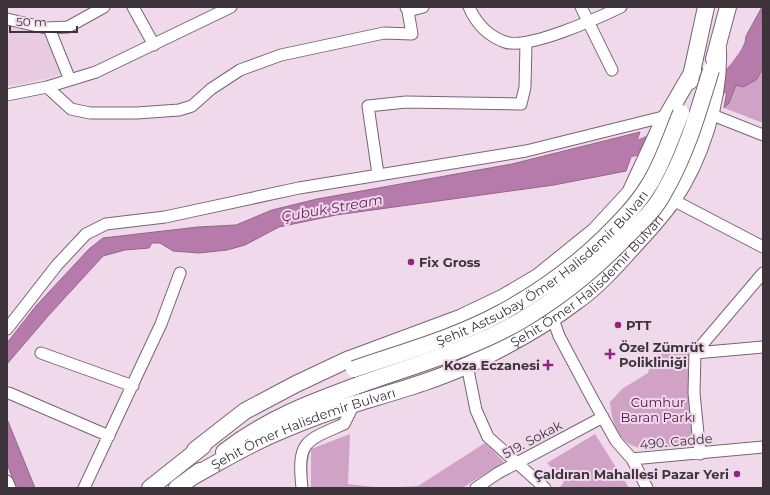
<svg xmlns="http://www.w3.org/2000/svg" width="770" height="495" viewBox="0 0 770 495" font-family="Montserrat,sans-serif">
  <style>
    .built { fill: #e9cce2 }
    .green { fill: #d0a3c6 }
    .water { fill: #b77bab; stroke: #926689 }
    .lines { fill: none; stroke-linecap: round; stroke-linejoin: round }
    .river { stroke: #b77bab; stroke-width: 16 }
    .minor-casing { stroke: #786473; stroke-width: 13 }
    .highway-casing { stroke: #786473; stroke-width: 18 }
    .minor { stroke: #fff; stroke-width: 11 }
    .highway { stroke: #fff; stroke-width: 16 }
    .highway-bridge-casing { stroke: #786473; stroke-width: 18; stroke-linecap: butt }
    .highway-bridge { stroke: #fff; stroke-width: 16 }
    .poi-dot { fill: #922384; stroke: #f0d9eb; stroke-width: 1.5 }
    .labels { text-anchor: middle; stroke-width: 4; stroke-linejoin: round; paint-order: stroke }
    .poi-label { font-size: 13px; font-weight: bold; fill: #3d343b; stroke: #f0d9eb; text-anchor: start }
    .street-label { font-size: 13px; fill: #3d343b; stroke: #f0d9eb }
    .park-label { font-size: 13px; fill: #580e4f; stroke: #f0d9eb }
    .water-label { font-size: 14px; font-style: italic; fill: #651d5b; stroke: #f0d9eb }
  </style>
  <rect width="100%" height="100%" fill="#f0d9eb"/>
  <path class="built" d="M7 26 46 34 63 74 27 83 7 86Z"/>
  <path class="green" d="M763 69V123L724 108 729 103 736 85 760 75Z
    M688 344 686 353 695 347V444C682 445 650 450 639 448 618 443 611 420 610 402L622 389 648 373C653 355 670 347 688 344Z
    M350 434 348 484 382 488H311V449Z
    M595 434 629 488H559L564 482 547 463Z
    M485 443 504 462 462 488H384L418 486Z"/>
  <path class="water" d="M762 7 763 69 756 80 743 87 736 85 729 103 724 108 730 72 745 43 746 36Z
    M640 132 626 171 554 185 336 215 279 227 245 245 227 250 199 253 173 251 160 243H152L149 248 125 250 103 256 49 315 7 364V343L36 306 89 249 103 238 198 227 236 225 272 210 317 199 512 164Z
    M7 419 33 483 35 488H16L7 463Z"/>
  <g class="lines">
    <path class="river" d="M708 100 737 69 763 34
      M613 154 643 146 663 138"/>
    <g class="minor-casing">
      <path id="minor" d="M133 7 154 45
        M231 7 96 72 47 87 71 109 90 113H137L179 110 192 106 211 89 240 70 281 55 384 33 412 34 408 11
        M406 7 408 11 423 7
        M469 7C476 23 488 36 505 42 528 50 598 18 621 7
        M581 7 612 70
        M7 19 46 28 68 27 104 7
        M49 28 70 80
        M7 95 47 87
        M710 114 763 135
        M378 174 368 106 406 102 521 104 525 87 526 43
        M673 200 763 247
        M553 319 559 336 592 398 616 441 632 459 647 488
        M7 329 57 265 86 234 106 224 165 217 299 188 526 151 667 116
        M41 353 133 386
        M695 353 763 273
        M695 353 694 393 700 454
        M695 353 763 347
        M467 365 476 410 488 437 545 488
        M9 393 109 436
        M632 459 763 447
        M7 481 10 488
        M84 488 161 324 180 273
        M302 488C297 441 305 441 344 424L354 404
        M476 488 498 473 603 417"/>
    </g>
    <g class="highway-casing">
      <g id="highway">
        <path d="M714 59 728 7"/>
        <path d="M690 81 706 7"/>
        <path d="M195 450 245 411 296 384 347 360 460 318 504 297 538 277 595 231 630 193 661 126 693 71"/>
        <path d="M224 452C267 419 307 404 356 386"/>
        <path id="s1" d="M192 477C221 461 252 442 283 430 306 420 330 411 354 404 393 392 431 382 468 365 506 347 543 327 577 301 598 286 615 267 632 248 646 233 660 218 672 201 700 161 720 99 718 50"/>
        <path d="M150 488 203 446"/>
        <path d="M177 488 200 471"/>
      </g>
    </g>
    <use href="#minor" class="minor"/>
    <use href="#highway" class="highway"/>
    <g class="highway-bridge-casing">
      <g id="highway-bridge">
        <path id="s2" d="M354 369C403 352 455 338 501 313 538 293 574 267 604 238 620 222 637 205 649 185 663 163 671 137 681 113"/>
        <path d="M356 386C411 366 471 350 522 320 559 298 594 270 624 239 637 226 654 211 663 194 686 155 698 113 711 70"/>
      </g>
    </g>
    <use href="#highway-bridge" class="highway-bridge"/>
  </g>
  <g class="poi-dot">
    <circle cx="411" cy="262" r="4"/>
    <circle cx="618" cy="325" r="4"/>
    <path d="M608 348h4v4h4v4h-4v4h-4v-4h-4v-4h4z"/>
    <path d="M546 359h4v4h4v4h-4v4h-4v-4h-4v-4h4z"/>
    <circle cx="737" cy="474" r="4"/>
  </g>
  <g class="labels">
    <g class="poi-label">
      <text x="419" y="267">Fix Gross</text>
      <text x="626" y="330">PTT</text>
      <text x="619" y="352">Özel Zümrüt<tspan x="619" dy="15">Polikliniği</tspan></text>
      <text x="540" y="370" text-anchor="end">Koza Eczanesi</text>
      <text x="729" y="479" text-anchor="end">Çaldıran Mahallesi Pazar Yeri</text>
    </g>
    <g class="street-label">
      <text dy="5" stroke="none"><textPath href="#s2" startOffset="217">Şehit Astsubay Ömer Halisdemir Bulvarı</textPath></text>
      <text dy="5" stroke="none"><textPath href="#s1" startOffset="446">Şehit Ömer Halisdemir Bulvarı</textPath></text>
      <text dy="5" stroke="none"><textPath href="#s1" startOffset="122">Şehit Ömer Halisdemir Bulvarı</textPath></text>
      <text transform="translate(532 439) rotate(-28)" y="5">519. Sokak</text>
      <text transform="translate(676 441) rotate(-5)" y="5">490. Cadde</text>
    </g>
    <g class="park-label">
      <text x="658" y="407">Cumhur<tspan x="658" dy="15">Baran Parkı</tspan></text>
    </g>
    <g class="water-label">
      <text transform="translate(332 208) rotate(-10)" y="5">Çubuk Stream</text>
    </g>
  </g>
  <rect width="770" height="495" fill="none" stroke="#3d343b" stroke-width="16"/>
  <path d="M10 26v6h67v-6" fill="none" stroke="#3d343b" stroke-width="2"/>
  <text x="16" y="26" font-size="12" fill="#3d343b" stroke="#f0d9eb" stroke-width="3" paint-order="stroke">50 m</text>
</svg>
